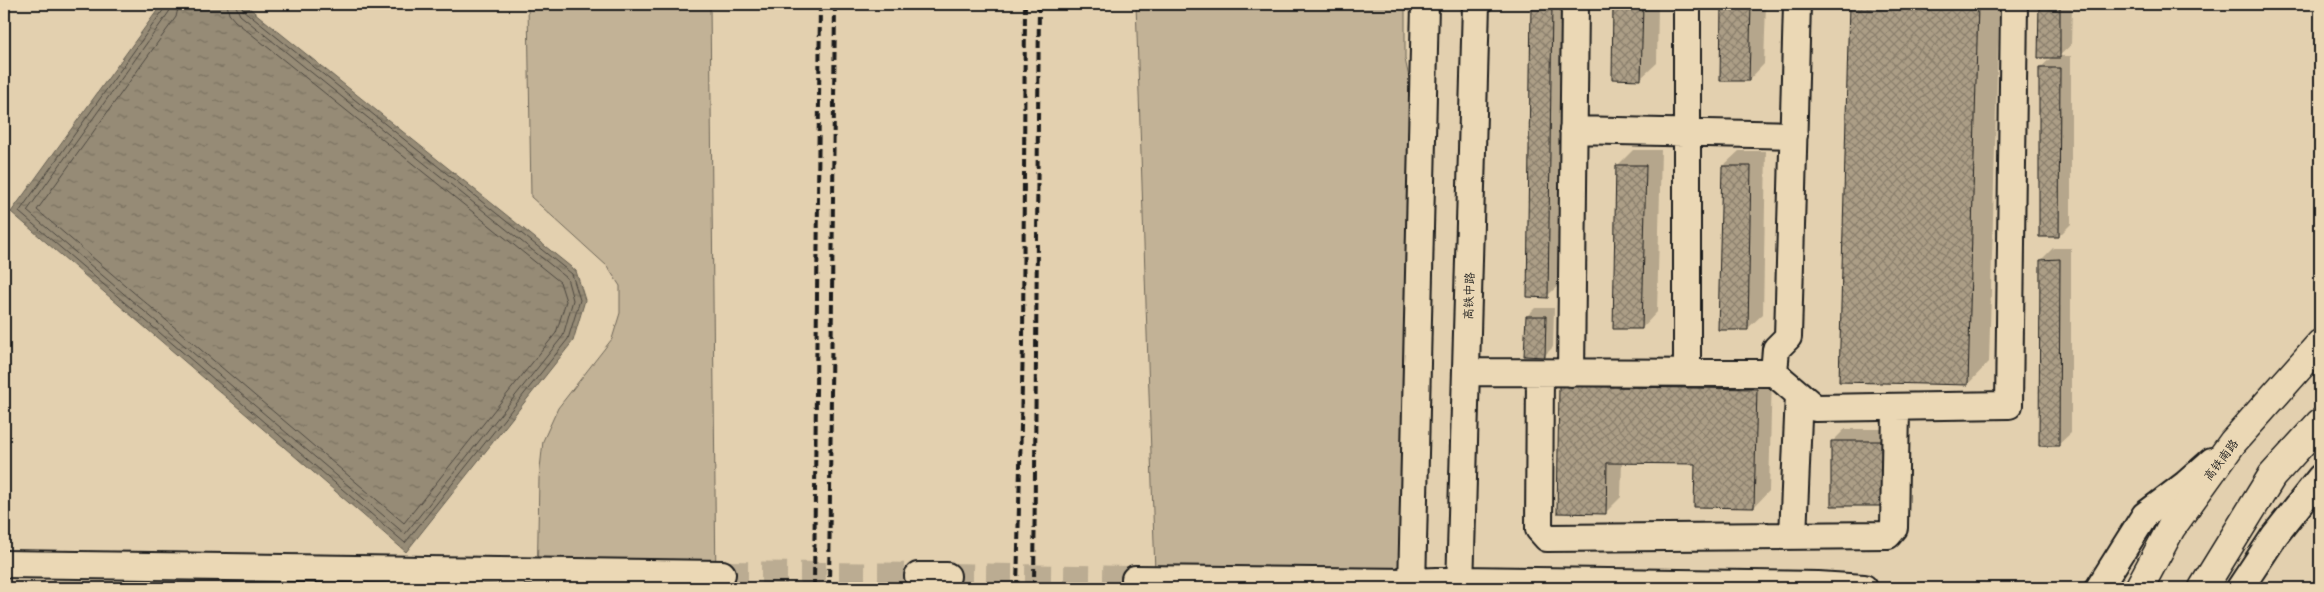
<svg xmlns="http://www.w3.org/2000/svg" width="2324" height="592" viewBox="0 0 2324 592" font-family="Kalam,'LXGW WenKai TC',sans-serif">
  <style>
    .green { fill: #c2b296; stroke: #6f6759 }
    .water { fill: url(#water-ripples); stroke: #655f52 }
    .shadow { fill: #0003 }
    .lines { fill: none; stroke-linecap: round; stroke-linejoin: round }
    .shore { stroke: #4d4840; stroke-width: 1 }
    .building { fill: url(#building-cross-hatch); stroke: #1c1c1c }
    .minor-tunnel { stroke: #bbac92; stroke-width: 26; stroke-dasharray: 26 13; stroke-linecap: butt }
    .minor-casing { stroke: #1c1c1c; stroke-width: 30 }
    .major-casing { stroke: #1c1c1c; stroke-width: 31 }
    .minor { stroke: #ebd8b5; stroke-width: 26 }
    .major { stroke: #ebd8b5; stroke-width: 28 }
    .rail { stroke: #1c1c1c; stroke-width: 4; stroke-dasharray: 8 4; stroke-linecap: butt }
    .labels { text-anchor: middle; stroke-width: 4; stroke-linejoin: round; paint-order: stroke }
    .street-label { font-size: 12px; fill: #1c1c1c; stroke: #ebd8b5 }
  </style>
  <defs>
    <pattern id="water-ripples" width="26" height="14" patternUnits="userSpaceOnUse" patternTransform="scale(1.25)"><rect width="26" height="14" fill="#968b76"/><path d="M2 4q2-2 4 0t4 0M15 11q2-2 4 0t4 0" fill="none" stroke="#7a7160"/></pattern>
    <pattern id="building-cross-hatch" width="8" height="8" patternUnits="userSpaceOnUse" patternTransform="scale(1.25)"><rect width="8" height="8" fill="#ac9e86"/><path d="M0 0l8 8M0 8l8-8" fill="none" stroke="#8b806d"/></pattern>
  </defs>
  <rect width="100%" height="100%" fill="#e3d0af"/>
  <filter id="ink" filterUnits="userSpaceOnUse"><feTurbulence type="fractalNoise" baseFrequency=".02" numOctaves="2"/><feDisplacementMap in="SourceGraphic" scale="10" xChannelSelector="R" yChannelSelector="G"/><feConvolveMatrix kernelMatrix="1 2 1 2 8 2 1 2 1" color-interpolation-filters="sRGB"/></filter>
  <g filter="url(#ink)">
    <path class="green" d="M528 4H710L716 588H537L539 478 543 441 558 408 612 339 620 313V286L607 266 531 197Z
      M1136 4H1405V59L1415 106 1400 588 1155 573Z"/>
    <path class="water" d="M162 4H244L576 271 585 300 573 341 406 552 11 212Z"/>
    <path class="shadow" d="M1533 4H1567L1563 281 1547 296H1529Z
      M1615 4H1658L1657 63 1641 78H1613Z
      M1723 4H1766L1764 64 1749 80 1721 79Z
      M1850 4H1999L1989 362 1968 384 1841 381Z
      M2040 4H2072L2071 45 2059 56H2071V224L2059 236 2040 68 2052 57H2040Z
      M1633 150H1661L1657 312 1642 328 1617 166Z
      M1739 151H1766L1763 314 1747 329 1723 166Z
      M2053 248H2071V433L2058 445 2041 260Z
      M1535 308H1554L1553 347 1545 355 1527 316Z
      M1576 371 1772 374 1769 491 1754 507 1696 463 1622 462 1621 497 1605 513 1560 386Z
      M1845 429H1894V493L1832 442Z"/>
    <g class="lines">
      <path class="shore" d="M165 4 164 9 19 212 405 543 568 339 580 300 572 274 243 10 241 4
        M172 4 169 12 27 211 405 534 563 336 573 300 567 278 240 15 235 4
        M179 4 176 17 37 210 404 523 556 333 566 301 560 282 235 21 229 14 227 4"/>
    </g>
    <path class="building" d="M1531 4H1552L1548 298 1527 297Z
      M1613 4H1643L1641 80 1612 79Z
      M1721 4H1751L1749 81H1720Z
      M1849 4H1978L1968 385 1839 382Z
      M2039 4H2060V58H2038Z
      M2039 68H2060L2059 237H2039Z
      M1616 165H1646L1642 329H1613Z
      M1722 166H1751L1748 330H1718Z
      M2060 259 2059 446H2039L2040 260Z
      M1526 316H1546L1545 357 1524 356Z
      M1559 386 1757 389 1754 508 1694 507 1695 464 1607 463 1606 514 1557 513Z
      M1831 441H1882V506H1831Z"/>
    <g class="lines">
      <path class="minor-tunnel" d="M722 574 918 576
        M947 576 1135 579"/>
      <g class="minor-casing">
        <path id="minor" d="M1573 130 1794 135
          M1466 372 1774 373 1815 408 2009 405 2014 4
          M1540 373 1539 529 1547 538 1888 535 1894 528 1896 407
          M1571 373 1575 4
          M1687 373V4
          M1774 373 1776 349 1788 337 1797 4
          M1793 536 1799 394
          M4 564 722 574
          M918 576H947
          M1135 579 1412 582 1461 580 1818 585 1864 588
          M1412 588 1425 4
          M1460 588 1476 4
          M2099 588 2145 515 2186 484 2212 461
          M2240 588 2275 535 2320 478"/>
      </g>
      <g class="major-casing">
        <path id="major" d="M2139 588 2171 528 2233 442 2320 344
          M2203 588 2272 476 2320 423"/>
      </g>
      <use href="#minor" class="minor"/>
      <use href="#major" class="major"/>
      <path class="rail" d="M814 588 820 4
        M829 588 835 4
        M1017 588 1023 344 1025 4
        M1034 588 1039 4"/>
    </g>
  </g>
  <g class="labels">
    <g class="street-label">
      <text transform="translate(1469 296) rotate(-88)" y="4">高铁中路</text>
      <text transform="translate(2221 460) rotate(-53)" y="4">高铁南路</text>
    </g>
  </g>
  <rect width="2324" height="592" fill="none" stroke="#ebd8b5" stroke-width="20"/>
  <rect x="10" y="10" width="2304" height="572" fill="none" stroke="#1c1c1c" stroke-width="2" filter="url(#ink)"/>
</svg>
